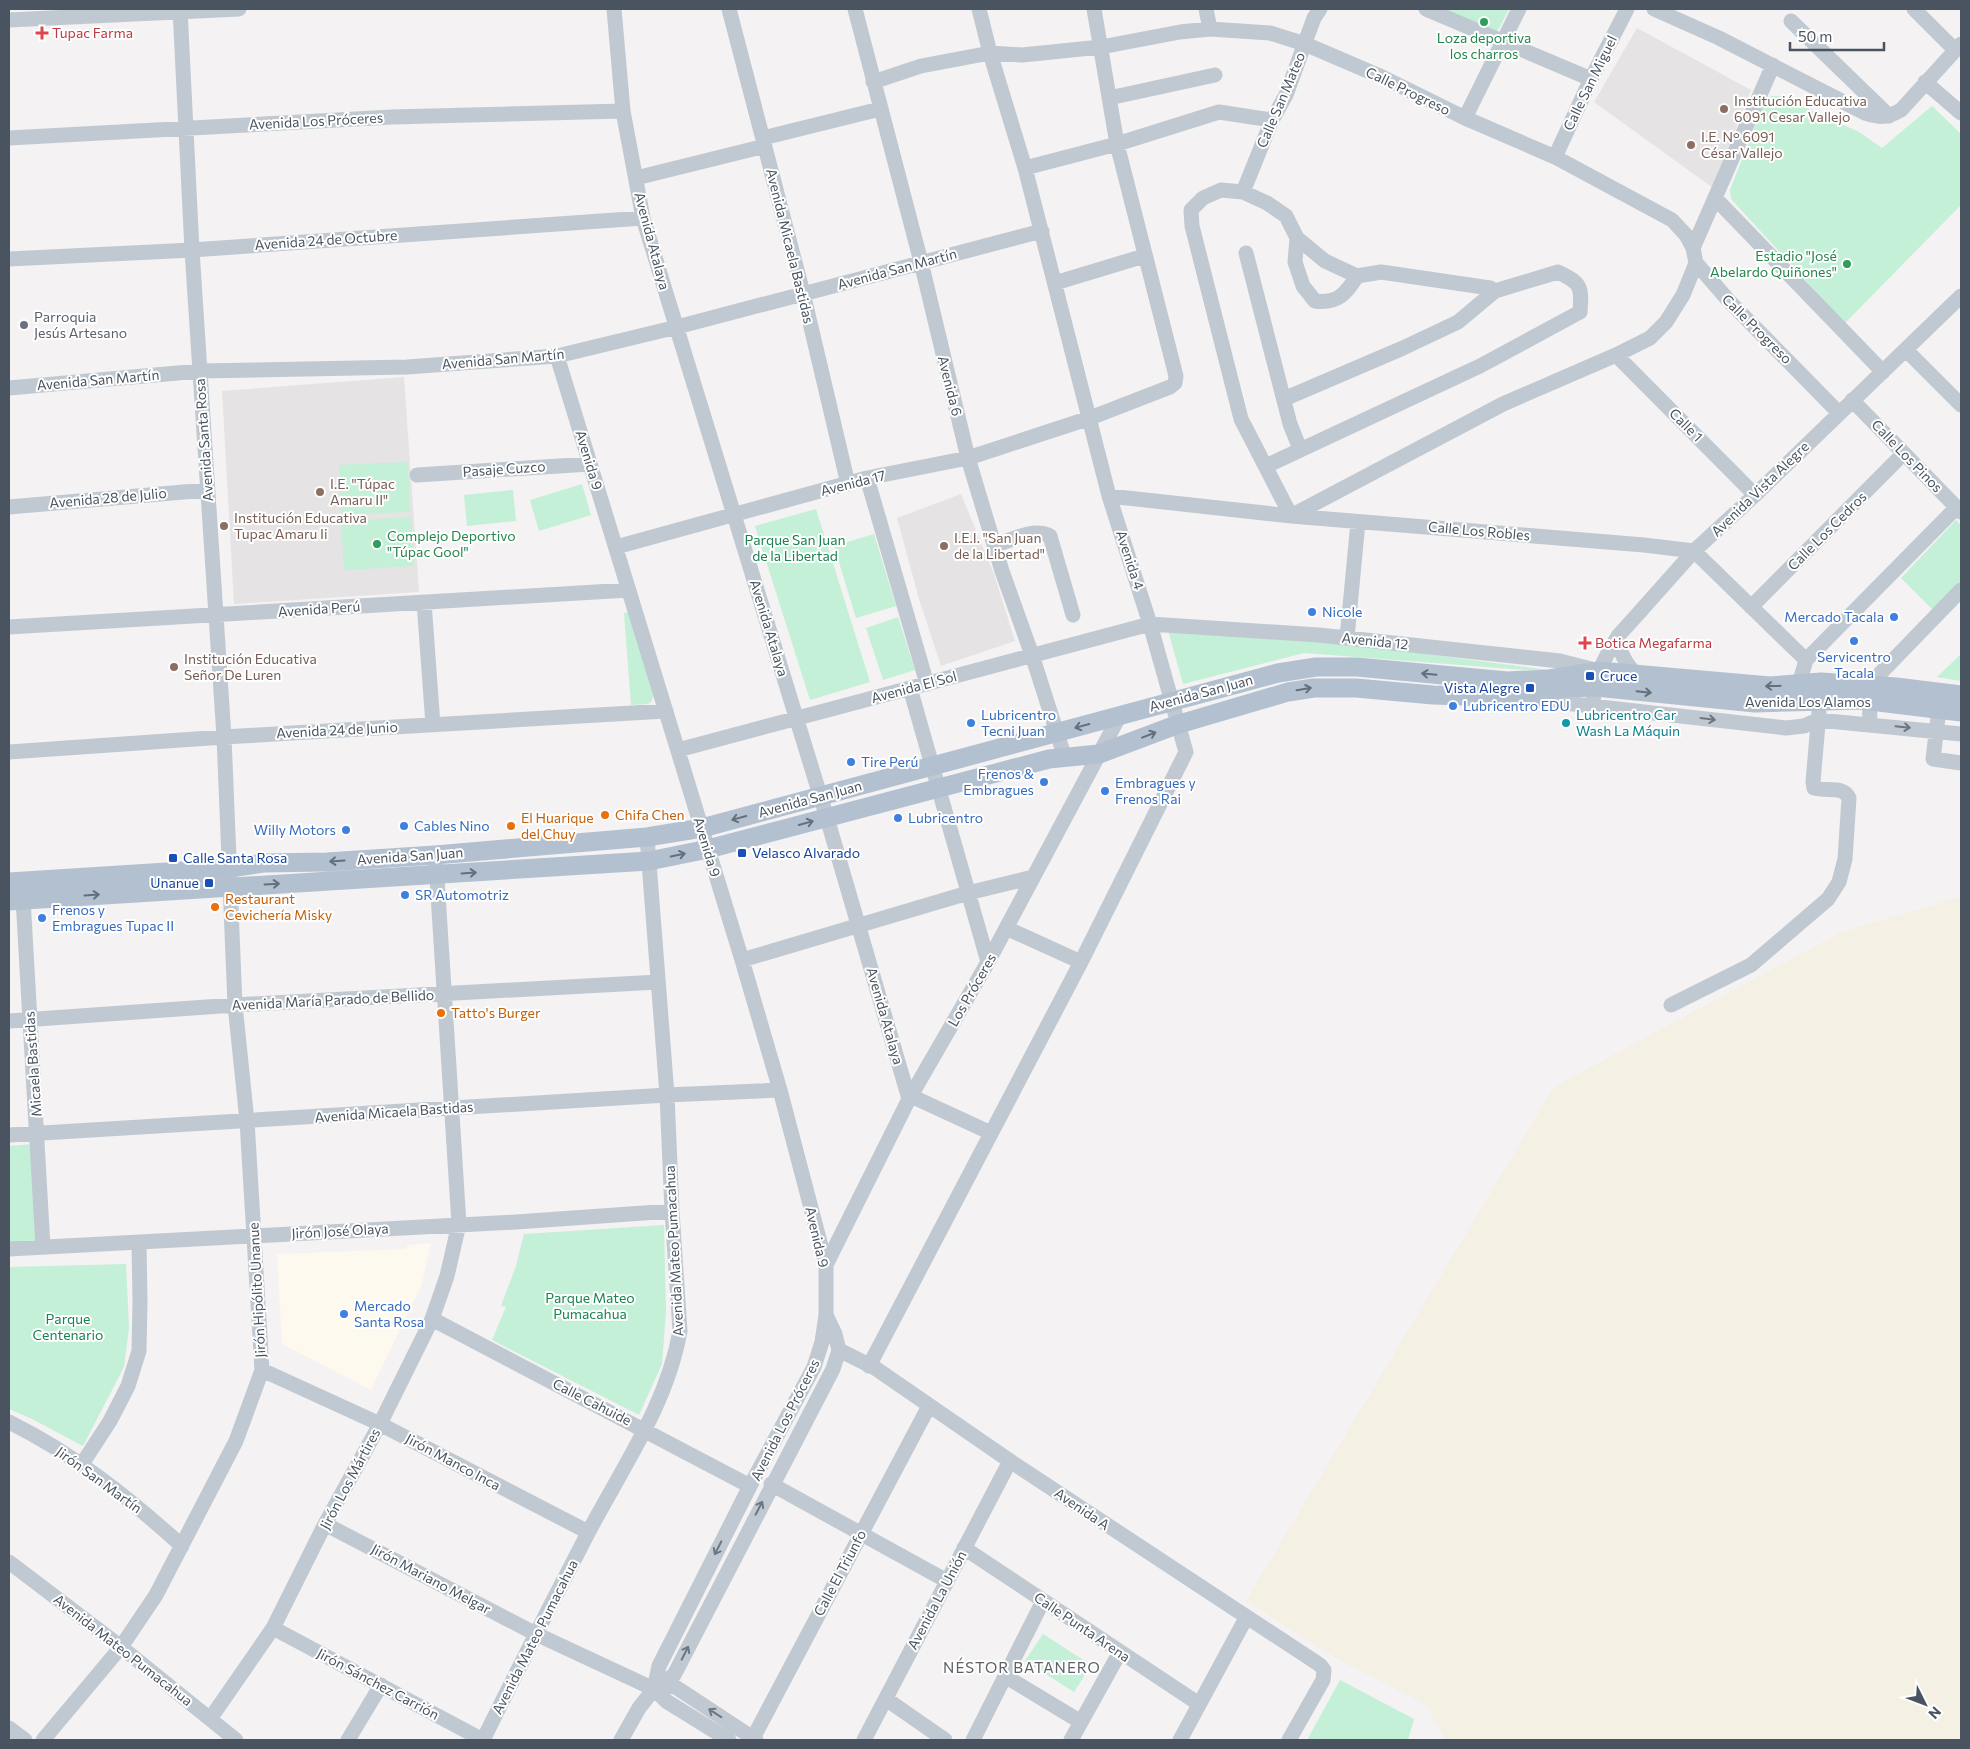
<svg xmlns="http://www.w3.org/2000/svg" width="1970" height="1749" viewBox="0 0 1970 1749" font-family="Commissioner,sans-serif">
  <style>
    .commercial { fill: #fdf9ee }
    .education { fill: #e5e3e4 }
    .green { fill: #c3f0d6 }
    .sand { fill: #f4f0e4 }
    .lines { fill: none; stroke-linecap: round; stroke-linejoin: round }
    .minor { stroke: #c0c9d1; stroke-width: 15 }
    .major { stroke: #b3c0d0; stroke-width: 19 }
    .oneway { stroke: #646f7c }
    .oneway2 { stroke: #6d7782 }
    .leisure-dot { fill: #2e9e5b; stroke: #fff; stroke-width: 2 }
    .health-dot { fill: #e0444e; stroke: #fff; stroke-width: 2 }
    .education-dot { fill: #8d6e63; stroke: #fff; stroke-width: 2 }
    .worship-dot { fill: #6b7280; stroke: #fff; stroke-width: 2 }
    .shop-dot { fill: #3f7fe0; stroke: #fff; stroke-width: 2 }
    .transit-dot { fill: #1a4fb4; stroke: #fff; stroke-width: 2 }
    .culture-dot { fill: #0f9aa8; stroke: #fff; stroke-width: 2 }
    .food-dot { fill: #e8710a; stroke: #fff; stroke-width: 2 }
    .labels { text-anchor: middle; stroke-width: 4; stroke-linejoin: round; paint-order: stroke }
    .health-label { font-size: 14px; fill: #be3a42; stroke: #fff; text-anchor: start }
    .leisure-label { font-size: 14px; fill: #27864d; stroke: #fff }
    .street-label { font-size: 14px; fill: #4a5460; stroke: #fff }
    .education-label { font-size: 14px; fill: #785e54; stroke: #fff; text-anchor: start }
    .worship-label { font-size: 14px; fill: #5b616d; stroke: #fff; text-anchor: start }
    .park-label { font-size: 14px; fill: #198352; stroke: #fff }
    .shop-label { font-size: 14px; fill: #366cbe; stroke: #fff; text-anchor: start }
    .transit-label { font-size: 14px; fill: #164399; stroke: #fff; text-anchor: start }
    .culture-label { font-size: 14px; fill: #0d838f; stroke: #fff; text-anchor: start }
    .food-label { font-size: 14px; fill: #c56008; stroke: #fff; text-anchor: start }
    .neighbourhood-label { font-size: 15px; letter-spacing: 1px; fill: #5e6267; stroke: #fff }
  </style>
  <rect width="100%" height="100%" fill="#f4f2f2"/>
  <path class="commercial" d="M431 1243 422 1284 371 1390 282 1344 277 1254 405 1249 408 1245Z"/>
  <path class="education" d="M1637 28 1751 90 1713 188 1594 102Z
    M404 377 419 592 234 604 222 391Z
    M961 494 994 574 1015 641 941 666 919 599 897 518Z"/>
  <path class="green" d="M1438 9H1509L1495 36Z
    M1771 96H1779L1859 132 1882 148 1932 106 1961 134V205L1845 323 1731 199 1730 190 1765 101Z
    M408 462 410 512 341 515 339 465Z
    M582 484 591 515 539 531 530 500Z
    M513 490 516 521 467 526 464 495Z
    M816 509 870 682 810 700 755 526Z
    M411 517 414 566 344 570 341 521Z
    M1956 520 1961 525V581L1934 611 1901 578Z
    M874 534 896 606 856 618 834 546Z
    M629 612 653 695 652 701 648 704 631 705 624 613Z
    M898 617 915 670 883 680 866 628Z
    M1168 630 1334 642 1549 670H1527L1304 653 1183 684Z
    M1961 654V681L1937 677Z
    M33 1144 40 1244 9 1246V1146Z
    M664 1225 666 1311 662 1364 639 1415 492 1340 506 1307 501 1306 516 1266 524 1234Z
    M126 1264 129 1328 124 1367 83 1446 32 1419 9 1409V1267Z
    M1043 1634 1091 1665 1074 1692 1025 1661Z
    M1340 1680 1414 1719 1408 1740H1307Z"/>
  <path class="sand" d="M1961 897V1740H1446L1425 1704 1336 1658 1246 1601 1554 1087 1842 932Z"/>
  <g class="lines">
    <path class="minor" d="M614 9 623 111 643 218 827 818 909 1099
      M729 9 803 293 848 484
      M855 9 921 262 968 458 1002 571 1032 655 1065 758
      M1206 9 1210 29
      M1426 9 1591 79
      M1654 9 1719 38 1865 113C1881 118 1887 118 1901 110L1961 44
      M1914 9 1955 50
      M9 20 239 9
      M1791 21 1889 116
      M873 82 921 66 990 53 1022 55 1101 47 1180 32 1210 29 1270 33 1305 44 1382 77 1465 118 1555 157 1672 220 1686 235 1693 248 1696 263 1729 301 1839 413
      M1925 82 1961 113
      M1109 98 1215 75
      M1465 118 1519 9
      M9 138 392 117 623 111
      M763 138 880 109
      M1555 157 1591 79 1627 9
      M1025 168 1117 144 1219 112 1272 120
      M636 178 765 146
      M1243 192 1272 120 1286 95 1314 18 1320 9
      M1715 198 1883 372
      M1297 238 1325 261 1357 276
      M1693 248 1773 65
      M1246 253 1290 424 1300 449
      M9 259 192 250 643 218
      M1055 283 1144 256
      M1495 291 1490 288 1381 272 1357 276C1346 294 1337 304 1315 301L1303 286 1295 262 1297 238 1286 216 1267 203 1243 192 1221 190 1203 198 1191 210 1192 226 1241 419 1291 516 1503 404 1616 355 1650 338 1666 322 1683 295 1696 263
      M1906 350 1961 405
      M1616 355 1755 495
      M557 356 742 960 780 1090 826 1265V1315L822 1342 814 1367 750 1486 659 1666 654 1689
      M9 388 200 371 407 367 557 356 677 327 1042 231
      M1852 400 1961 512
      M1266 466 1480 366 1580 312C1582 286 1581 283 1558 272L1495 291 1458 322 1403 348 1284 399
      M417 475 590 464
      M867 478 927 684
      M1109 496 1291 516 1644 545 1694 551 1806 660
      M9 507 207 490
      M994 546C1009 541 1034 527 1050 536L1073 615
      M616 547 867 478 968 458 1090 418 1170 387 1175 383 1176 376 1117 144 1094 9
      M424 602 433 725
      M1751 607 1903 454
      M9 627 629 590
      M1618 636C1619 652 1625 664 1637 675
      M1347 638 1358 522
      M1799 684 1806 660 1957 507
      M910 688 988 962
      M1529 699 1786 728 1804 726 1818 720 1961 734
      M1592 705 1599 671 1609 651 1618 636 1637 615 1694 551 1755 495 1961 296
      M1939 709 1933 759 1961 763
      M1870 724 1869 685 1961 590
      M678 750 1150 624 1319 635 1560 661 1595 670
      M9 752 224 737 666 711
      M22 881 43 1247
      M1006 928 1081 962
      M742 960 968 893 1033 877
      M1671 1005 1751 965 1828 899 1839 882 1845 859 1849 798C1843 785 1826 792 1814 788L1813 782 1819 712
      M9 1021 235 1005 658 982
      M911 1096 991 1133
      M9 1135 667 1095 780 1090
      M9 1249 516 1222 672 1211
      M826 1265 909 1099 988 962 1120 715
      M432 1319 750 1486
      M839 1350 875 1368 1010 1461 1320 1665 1324 1670 1323 1680 1289 1740
      M869 1366 1081 962 1186 752 1150 624 1109 496 1025 168 990 53 979 9
      M262 1370 380 1424 588 1532
      M9 1422C74 1454 129 1498 182 1546
      M82 1464 110 1421 128 1386 139 1351 140 1301 139 1243
      M771 1484 947 1581
      M325 1524 536 1634 654 1689 666 1701 729 1740
      M964 1548 1199 1704
      M9 1562 121 1647 236 1740
      M273 1628 483 1740
      M1005 1676 1081 1722
      M656 1689 674 1686 756 1740
      M886 1699 945 1740
      M210 1719 273 1628 325 1524 380 1424 432 1319 447 1276 459 1224 436 863
      M9 1728 25 1740
      M43 1740 121 1647 156 1595 236 1441 262 1370 247 1121 235 1005 224 737 192 250 180 9
      M348 1740 381 1685
      M483 1740C517 1671 552 1602 588 1533 622 1468 667 1405 680 1331L672 1211 667 1095 647 837
      M621 1740 639 1708 654 1689 674 1675 833 1369 839 1350 835 1334 826 1315
      M752 1740 929 1406
      M864 1740 1010 1461
      M973 1740 1043 1601
      M1071 1740 1120 1652
      M1180 1740 1246 1618"/>
    <path class="major" d="M9 882 230 868 263 863 327 862 435 855 647 837 702 828 1278 673 1316 667H1357L1507 681 1549 679 1599 671 1770 686 1821 682 1896 687 1961 695
      M9 901 649 861 708 849 1049 759 1099 754 1176 725 1288 692 1314 688H1356L1433 695 1521 698 1564 688 1596 687 1755 703 1862 700 1961 712"/>
  </g>
  <defs><path id="oneway-shaft" d="M-6 0H5M1.5-3L5.5 0L1.5 3" fill="none" stroke-width="1.6" stroke-linecap="round" stroke-linejoin="round" transform="scale(1.25)"/></defs>
  <g class="oneway">
    <use href="#oneway-shaft" transform="translate(1429 674) rotate(-175)"/>
    <use href="#oneway-shaft" transform="translate(1773 686) rotate(179)"/>
    <use href="#oneway-shaft" transform="translate(1304 689) rotate(-9)"/>
    <use href="#oneway-shaft" transform="translate(1644 692) rotate(6)"/>
    <use href="#oneway-shaft" transform="translate(1082 726) rotate(165)"/>
    <use href="#oneway-shaft" transform="translate(1149 735) rotate(-21)"/>
    <use href="#oneway-shaft" transform="translate(739 818) rotate(165)"/>
    <use href="#oneway-shaft" transform="translate(806 823) rotate(-15)"/>
    <use href="#oneway-shaft" transform="translate(678 855) rotate(-12)"/>
    <use href="#oneway-shaft" transform="translate(337 861) rotate(176)"/>
    <use href="#oneway-shaft" transform="translate(469 873) rotate(-4)"/>
    <use href="#oneway-shaft" transform="translate(272 884) rotate(-3)"/>
    <use href="#oneway-shaft" transform="translate(92 895) rotate(-4)"/>
  </g>
  <g class="oneway2">
    <use href="#oneway-shaft" transform="translate(1708 719) rotate(7)"/>
    <use href="#oneway-shaft" transform="translate(1903 727) rotate(6)"/>
    <use href="#oneway-shaft" transform="translate(759 1508) rotate(-63)"/>
    <use href="#oneway-shaft" transform="translate(718 1548) rotate(117)"/>
    <use href="#oneway-shaft" transform="translate(685 1653) rotate(-63)"/>
    <use href="#oneway-shaft" transform="translate(715 1713) rotate(-147)"/>
  </g>
  <g class="leisure-dot">
    <circle cx="1484" cy="22" r="5"/>
    <circle cx="1847" cy="264" r="5"/>
    <circle cx="377" cy="544" r="5"/>
  </g>
  <g class="health-dot">
    <path d="M39.5 25.5h5v5h5v5h-5v5h-5v-5h-5v-5h5z"/>
    <path d="M1582.5 635.5h5v5h5v5h-5v5h-5v-5h-5v-5h5z"/>
  </g>
  <g class="education-dot">
    <circle cx="1724" cy="109" r="5"/>
    <circle cx="1691" cy="145" r="5"/>
    <circle cx="320" cy="492" r="5"/>
    <circle cx="224" cy="526" r="5"/>
    <circle cx="944" cy="546" r="5"/>
    <circle cx="174" cy="667" r="5"/>
  </g>
  <circle class="worship-dot" cx="24" cy="325" r="5"/>
  <g class="shop-dot">
    <circle cx="1312" cy="612" r="5"/>
    <circle cx="1894" cy="617" r="5"/>
    <circle cx="1854" cy="641" r="5"/>
    <circle cx="1453" cy="706" r="5"/>
    <circle cx="971" cy="723" r="5"/>
    <circle cx="851" cy="762" r="5"/>
    <circle cx="1044" cy="782" r="5"/>
    <circle cx="1105" cy="791" r="5"/>
    <circle cx="898" cy="818" r="5"/>
    <circle cx="404" cy="826" r="5"/>
    <circle cx="346" cy="830" r="5"/>
    <circle cx="405" cy="895" r="5"/>
    <circle cx="42" cy="918" r="5"/>
    <circle cx="344" cy="1314" r="5"/>
  </g>
  <g class="transit-dot">
    <rect x="1585" y="671" width="10" height="10" rx="2.5"/>
    <rect x="1525" y="683" width="10" height="10" rx="2.5"/>
    <rect x="737" y="848" width="10" height="10" rx="2.5"/>
    <rect x="168" y="853" width="10" height="10" rx="2.5"/>
    <rect x="204" y="878" width="10" height="10" rx="2.5"/>
  </g>
  <circle class="culture-dot" cx="1566" cy="723" r="5"/>
  <g class="food-dot">
    <circle cx="605" cy="815" r="5"/>
    <circle cx="511" cy="826" r="5"/>
    <circle cx="215" cy="907" r="5"/>
    <circle cx="441" cy="1013" r="5"/>
  </g>
  <g class="labels">
    <g class="health-label">
      <text x="52" y="38">Tupac Farma</text>
      <text x="1595" y="648">Botica Megafarma</text>
    </g>
    <g class="leisure-label">
      <text x="1484" y="43">Loza deportiva<tspan x="1484" dy="16">los charros</tspan></text>
      <text x="1837" y="261" text-anchor="end">Estadio "José<tspan x="1837" dy="16">Abelardo Quiñones"</tspan></text>
      <text x="387" y="541" text-anchor="start">Complejo Deportivo<tspan x="387" dy="16">"Túpac Gool"</tspan></text>
    </g>
    <g class="street-label">
      <text transform="translate(1590 83) rotate(-64)" y="5">Calle San Miguel</text>
      <text transform="translate(1408 91) rotate(26)" y="5">Calle Progreso</text>
      <text transform="translate(1281 100) rotate(-67)" y="5">Calle San Mateo</text>
      <text transform="translate(316 121) rotate(-3)" y="5">Avenida Los Próceres</text>
      <text transform="translate(326 240) rotate(-4)" y="5">Avenida 24 de Octubre</text>
      <text transform="translate(652 241) rotate(75)" y="5">Avenida Atalaya</text>
      <text transform="translate(790 246) rotate(76)" y="5">Avenida Micaela Bastidas</text>
      <text transform="translate(897 269) rotate(-15)" y="5">Avenida San Martín</text>
      <text transform="translate(1757 329) rotate(45)" y="5">Calle Progreso</text>
      <text transform="translate(503 359) rotate(-5)" y="5">Avenida San Martín</text>
      <text transform="translate(98 380) rotate(-5)" y="5">Avenida San Martín</text>
      <text transform="translate(950 386) rotate(76)" y="5">Avenida 6</text>
      <text transform="translate(1686 425) rotate(45)" y="5">Calle 1</text>
      <text transform="translate(204 440) rotate(-94)" y="5">Avenida Santa Rosa</text>
      <text transform="translate(1907 456) rotate(46)" y="5">Calle Los Pinos</text>
      <text transform="translate(589 460) rotate(73)" y="5">Avenida 9</text>
      <text transform="translate(504 469) rotate(-4)" y="5">Pasaje Cuzco</text>
      <text transform="translate(853 483) rotate(-14)" y="5">Avenida 17</text>
      <text transform="translate(1760 489) rotate(-44)" y="5">Avenida Vista Alegre</text>
      <text transform="translate(108 498) rotate(-5)" y="5">Avenida 28 de Julio</text>
      <text transform="translate(1479 531) rotate(5)" y="5">Calle Los Robles</text>
      <text transform="translate(1827 531) rotate(-45)" y="5">Calle Los Cedros</text>
      <text transform="translate(1130 560) rotate(72)" y="5">Avenida 4</text>
      <text transform="translate(319 609) rotate(-4)" y="5">Avenida Perú</text>
      <text transform="translate(769 628) rotate(73)" y="5">Avenida Atalaya</text>
      <text transform="translate(1375 641) rotate(6)" y="5">Avenida 12</text>
      <text transform="translate(914 687) rotate(-15)" y="5">Avenida El Sol</text>
      <text transform="translate(1201 693) rotate(-15)" y="5">Avenida San Juan</text>
      <text x="1808" y="707">Avenida Los Alamos</text>
      <text transform="translate(337 730) rotate(-3)" y="5">Avenida 24 de Junio</text>
      <text transform="translate(810 799) rotate(-15)" y="5">Avenida San Juan</text>
      <text transform="translate(707 847) rotate(73)" y="5">Avenida 9</text>
      <text transform="translate(410 856) rotate(-4)" y="5">Avenida San Juan</text>
      <text transform="translate(972 990) rotate(-60)" y="5">Los Próceres</text>
      <text transform="translate(333 1000) rotate(-3)" y="5">Avenida María Parado de Bellido</text>
      <text transform="translate(885 1016) rotate(74)" y="5">Avenida Atalaya</text>
      <text transform="translate(33 1064) rotate(-94)" y="5">Micaela Bastidas</text>
      <text transform="translate(394 1112) rotate(-4)" y="5">Avenida Micaela Bastidas</text>
      <text transform="translate(340 1231) rotate(-3)" y="5">Jirón José Olaya</text>
      <text transform="translate(817 1237) rotate(77)" y="5">Avenida 9</text>
      <text transform="translate(674 1251) rotate(-93)" y="5">Avenida Mateo Pumacahua</text>
      <text transform="translate(257 1290) rotate(-93)" y="5">Jirón Hipólito Unanue</text>
      <text transform="translate(592 1402) rotate(27)" y="5">Calle Cahuide</text>
      <text transform="translate(785 1420) rotate(-63)" y="5">Avenida Los Próceres</text>
      <text transform="translate(453 1462) rotate(28)" y="5">Jirón Manco Inca</text>
      <text transform="translate(350 1479) rotate(-62)" y="5">Jirón Los Mártires</text>
      <text transform="translate(99 1480) rotate(36)" y="5">Jirón San Martín</text>
      <text transform="translate(1082 1509) rotate(34)" y="5">Avenida A</text>
      <text transform="translate(840 1573) rotate(-62)" y="5">Calle El Triunfo</text>
      <text transform="translate(431 1579) rotate(28)" y="5">Jirón Mariano Melgar</text>
      <text transform="translate(937 1600) rotate(-62)" y="5">Avenida La Unión</text>
      <text transform="translate(1082 1627) rotate(34)" y="5">Calle Punta Arena</text>
      <text transform="translate(535 1637) rotate(-63)" y="5">Avenida Mateo Pumacahua</text>
      <text transform="translate(123 1650) rotate(38)" y="5">Avenida Mateo Pumacahua</text>
      <text transform="translate(378 1684) rotate(28)" y="5">Jirón Sánchez Carrión</text>
    </g>
    <g class="education-label">
      <text x="1734" y="106">Institución Educativa<tspan x="1734" dy="16">6091 Cesar Vallejo</tspan></text>
      <text x="1701" y="142">I.E. N° 6091<tspan x="1701" dy="16">César Vallejo</tspan></text>
      <text x="330" y="489">I.E. "Túpac<tspan x="330" dy="16">Amaru II"</tspan></text>
      <text x="234" y="523">Institución Educativa<tspan x="234" dy="16">Tupac Amaru Ii</tspan></text>
      <text x="954" y="543">I.E.I. "San Juan<tspan x="954" dy="16">de la Libertad"</tspan></text>
      <text x="184" y="664">Institución Educativa<tspan x="184" dy="16">Señor De Luren</tspan></text>
    </g>
    <g class="worship-label">
      <text x="34" y="322">Parroquia<tspan x="34" dy="16">Jesús Artesano</tspan></text>
    </g>
    <g class="park-label">
      <text x="795" y="545">Parque San Juan<tspan x="795" dy="16">de la Libertad</tspan></text>
      <text x="590" y="1303">Parque Mateo<tspan x="590" dy="16">Pumacahua</tspan></text>
      <text x="68" y="1324">Parque<tspan x="68" dy="16">Centenario</tspan></text>
    </g>
    <g class="shop-label">
      <text x="1322" y="617">Nicole</text>
      <text x="1884" y="622" text-anchor="end">Mercado Tacala</text>
      <text x="1854" y="662" text-anchor="middle">Servicentro<tspan x="1854" dy="16">Tacala</tspan></text>
      <text x="1463" y="711">Lubricentro EDU</text>
      <text x="981" y="720">Lubricentro<tspan x="981" dy="16">Tecni Juan</tspan></text>
      <text x="861" y="767">Tire Perú</text>
      <text x="1034" y="779" text-anchor="end">Frenos &amp;<tspan x="1034" dy="16">Embragues</tspan></text>
      <text x="1115" y="788">Embragues y<tspan x="1115" dy="16">Frenos Rai</tspan></text>
      <text x="908" y="823">Lubricentro</text>
      <text x="414" y="831">Cables Nino</text>
      <text x="336" y="835" text-anchor="end">Willy Motors</text>
      <text x="415" y="900">SR Automotriz</text>
      <text x="52" y="915">Frenos y<tspan x="52" dy="16">Embragues Tupac II</tspan></text>
      <text x="354" y="1311">Mercado<tspan x="354" dy="16">Santa Rosa</tspan></text>
    </g>
    <g class="transit-label">
      <text x="1600" y="681">Cruce</text>
      <text x="1520" y="693" text-anchor="end">Vista Alegre</text>
      <text x="752" y="858">Velasco Alvarado</text>
      <text x="183" y="863">Calle Santa Rosa</text>
      <text x="199" y="888" text-anchor="end">Unanue</text>
    </g>
    <g class="culture-label">
      <text x="1576" y="720">Lubricentro Car<tspan x="1576" dy="16">Wash La Máquin</tspan></text>
    </g>
    <g class="food-label">
      <text x="615" y="820">Chifa Chen</text>
      <text x="521" y="823">El Huarique<tspan x="521" dy="16">del Chuy</tspan></text>
      <text x="225" y="904">Restaurant<tspan x="225" dy="16">Cevichería Misky</tspan></text>
      <text x="451" y="1018">Tatto's Burger</text>
    </g>
    <g class="neighbourhood-label">
      <text x="1022" y="1673">NÉSTOR BATANERO</text>
    </g>
  </g>
  <rect width="1970" height="1749" fill="none" stroke="#4a5460" stroke-width="20"/>
  <g transform="translate(1925 1704) rotate(132)" stroke="#ffffff" stroke-width="4" paint-order="stroke">
  <path d="M0-4L9 19L0 12L-9 19Z" fill="#4a5460"/>
  <text y="-8" font-size="14" font-weight="bold" text-anchor="middle" fill="#4a5460">N</text>
  </g>
  <path d="M1790 42v8h94v-8" fill="none" stroke="#4a5460" stroke-width="2.5"/>
  <text x="1798" y="42" font-size="15" fill="#4a5460" stroke="#ffffff" stroke-width="4" paint-order="stroke">50 m</text>
</svg>
